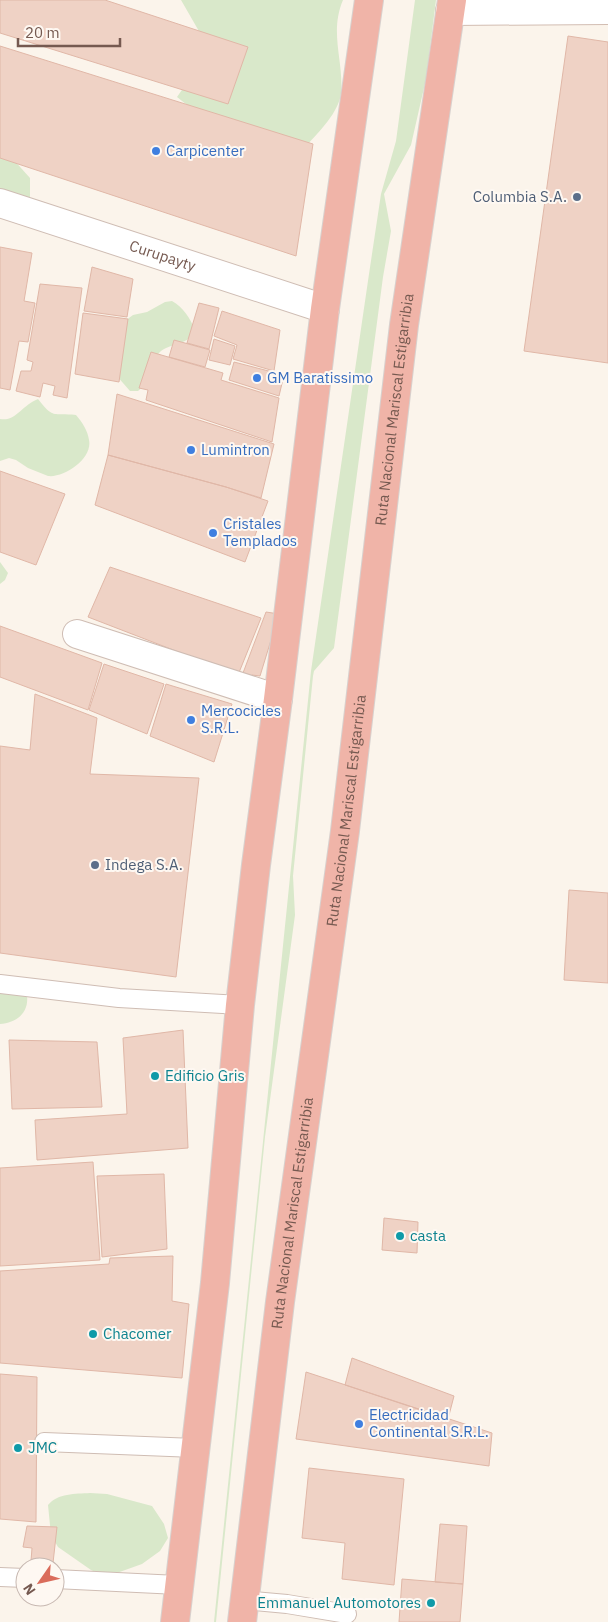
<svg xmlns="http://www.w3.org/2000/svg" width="608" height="1622" viewBox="0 0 608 1622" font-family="'IBM Plex Sans',sans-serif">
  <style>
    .green { fill: #d9e8ca }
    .building { fill: #efd2c5; stroke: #e0b7a7 }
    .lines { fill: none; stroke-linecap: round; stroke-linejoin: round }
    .lane-casing { stroke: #cfbdb4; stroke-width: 20 }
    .street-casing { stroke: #cfbdb4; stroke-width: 30 }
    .secondary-casing { stroke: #d2bdb2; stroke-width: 30 }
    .highway-casing { stroke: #d8d1ce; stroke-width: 30 }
    .lane { stroke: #fff; stroke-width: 18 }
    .street { stroke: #fff; stroke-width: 28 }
    .secondary { stroke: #fff; stroke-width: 28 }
    .highway { stroke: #f0b4a8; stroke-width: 28 }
    .shop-dot { fill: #3f7fe0; stroke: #fef8f2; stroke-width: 2 }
    .service-dot { fill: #5c6f8a; stroke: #fef8f2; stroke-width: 2 }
    .culture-dot { fill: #0f9aa8; stroke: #fef8f2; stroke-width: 2 }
    .labels { text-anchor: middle; stroke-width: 4; stroke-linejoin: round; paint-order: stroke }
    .shop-label { font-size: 15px; fill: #366cbe; stroke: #fef8f2; text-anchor: start }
    .service-label { font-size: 15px; fill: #4e5e75; stroke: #fef8f2; text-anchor: end }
    .street-label { font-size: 15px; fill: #755950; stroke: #fef8f2 }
    .culture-label { font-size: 15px; fill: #0d838f; stroke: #fef8f2; text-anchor: start }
  </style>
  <rect width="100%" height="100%" fill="#fbf4eb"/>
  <path class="green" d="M181 0H343C329 33 344 61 341 93 339 112 319 132 307 145L220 131 177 97 193 74 215 59Z
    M415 0H436L426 79 411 145 384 194 391 231 383 277 334 648 314 671 313 676 293 876 295 915 265 1137 216 1622H214L311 671 369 274 381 194 396 141Z
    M0 157 12 158 30 178V205L0 212Z
    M172 301C183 307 191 319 195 331 186 347 170 342 159 353 149 364 150 382 138 391H130L116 375 122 323 133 315 147 312 165 302Z
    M38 399C54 420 53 412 76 415 82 422 88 431 89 440 93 458 65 478 48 476L28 468 16 460 9 458 0 461V419C16 422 22 405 38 399Z
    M0 562 8 573 5 580 0 584Z
    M0 986 27 996C29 1013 16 1023 0 1024Z
    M90 1493 107 1494 152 1506 164 1524 168 1538 160 1551 142 1564 114 1574H100L91 1570 58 1547 51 1535 48 1505C58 1493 75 1494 90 1493Z"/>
  <path class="building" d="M0 0H105L248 47 228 104 0 33Z
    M568 36 608 42V363L524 351Z
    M0 46 313 144 296 256 0 158Z
    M0 247 32 253 24 301 35 303 28 342 19 341 10 390 0 388Z
    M92 267 133 279 127 317 84 311Z
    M40 284 82 288 67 398 53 395 55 386 43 383 40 397 16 391 21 371H31L33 362 27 360Z
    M199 303 219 308 209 349 187 343Z
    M222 311 280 330 274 371 233 359 237 345 214 336Z
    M83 313 128 319 119 382 75 374Z
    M214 339 235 346 230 365 209 360Z
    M174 340 210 350 205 367 169 357Z
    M151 352 223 373 221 380 279 398 272 442 146 400 148 390 139 388Z
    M234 362 284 375 279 396 229 380Z
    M117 394 274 444 261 498 226 487 108 455Z
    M108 455 226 487 268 501 245 562 95 505Z
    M0 471 65 494 36 565 0 552Z
    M110 567 261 618 238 675 88 617Z
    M266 612 279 614 260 676 252 675 250 684 240 681Z
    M0 626 102 663 88 710 0 677Z
    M104 664 164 684 147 734 89 710Z
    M166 684 232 704 214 762 150 736Z
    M35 694 97 718 90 774 199 778 176 977 0 953V746L30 750Z
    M569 890 608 893V983L564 980Z
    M183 1030 188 1148 37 1160 35 1120 127 1114 123 1038Z
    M9 1040 97 1042 102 1107 12 1109Z
    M93 1162 100 1260 0 1266V1168Z
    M164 1174 167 1249 102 1257 97 1176Z
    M384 1218 418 1222 417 1253 382 1250Z
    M173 1256 172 1301 189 1304 182 1378 0 1363V1271L109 1264 110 1258Z
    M352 1358 454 1396 448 1419 345 1385Z
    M306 1372 492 1433 489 1466 296 1439Z
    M0 1374 37 1377 36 1522 0 1519Z
    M309 1468 404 1479 394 1585 342 1579 345 1543 302 1538Z
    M440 1524 467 1526 463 1584 435 1582Z
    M27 1526 57 1527 53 1563 31 1561 32 1548 23 1547Z
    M402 1579 463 1584 460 1622H399Z"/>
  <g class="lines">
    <g class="lane-casing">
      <path id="lane" d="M0 984 119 998 240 1005
        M44 1442 195 1448
        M0 1577 25 1578
        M55 1579 178 1585
        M244 1600 287 1604 347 1614"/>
    </g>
    <g class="street-casing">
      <g id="street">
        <path id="s1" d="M0 203 325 309"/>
        <path d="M77 634 278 699"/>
      </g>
    </g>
    <g class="secondary-casing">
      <path id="secondary" d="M450 11 608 10"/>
    </g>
    <g class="highway-casing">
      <g id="highway">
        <path d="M175 1622 215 1283 240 1005 256 865 278 699 325 309 369 0"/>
        <path id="s2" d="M242 1622 280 1302 345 831 404 325 452 0"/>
      </g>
    </g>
    <use href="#lane" class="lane"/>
    <use href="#street" class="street"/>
    <use href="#secondary" class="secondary"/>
    <use href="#highway" class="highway"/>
  </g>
  <g class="shop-dot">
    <circle cx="156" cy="151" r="5"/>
    <circle cx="257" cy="378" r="5"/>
    <circle cx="191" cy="450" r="5"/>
    <circle cx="213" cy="533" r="5"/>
    <circle cx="191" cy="720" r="5"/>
    <circle cx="359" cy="1424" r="5"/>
  </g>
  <g class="service-dot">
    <circle cx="577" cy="197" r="5"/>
    <circle cx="95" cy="865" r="5"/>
  </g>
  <g class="culture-dot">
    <circle cx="155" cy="1076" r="5"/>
    <circle cx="400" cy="1236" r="5"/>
    <circle cx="93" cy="1334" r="5"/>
    <circle cx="18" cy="1448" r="5"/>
    <circle cx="431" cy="1603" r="5"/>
  </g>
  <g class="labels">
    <g class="shop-label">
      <text x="166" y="156">Carpicenter</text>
      <text x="267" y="383">GM Baratissimo</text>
      <text x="201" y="455">Lumintron</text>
      <text x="223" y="529">Cristales<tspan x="223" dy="17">Templados</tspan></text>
      <text x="201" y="716">Mercocicles<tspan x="201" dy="17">S.R.L.</tspan></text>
      <text x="369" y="1420">Electricidad<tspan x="369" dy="17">Continental S.R.L.</tspan></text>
    </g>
    <g class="service-label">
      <text x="567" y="202">Columbia S.A.</text>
      <text x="105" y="870" text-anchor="start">Indega S.A.</text>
    </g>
    <g class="street-label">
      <text dy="5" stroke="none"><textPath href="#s1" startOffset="171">Curupayty</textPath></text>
      <text dy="5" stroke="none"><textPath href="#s2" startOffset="1222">Ruta Nacional Mariscal Estigarribia</textPath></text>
      <text dy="5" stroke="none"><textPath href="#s2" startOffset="818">Ruta Nacional Mariscal Estigarribia</textPath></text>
      <text dy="5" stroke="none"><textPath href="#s2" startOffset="412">Ruta Nacional Mariscal Estigarribia</textPath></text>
    </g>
    <g class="culture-label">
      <text x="165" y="1081">Edificio Gris</text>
      <text x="410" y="1241">casta</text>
      <text x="103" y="1339">Chacomer</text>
      <text x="28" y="1453">JMC</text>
      <text x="421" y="1608" text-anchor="end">Emmanuel Automotores</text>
    </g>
  </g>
  <g transform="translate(40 1582) rotate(236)"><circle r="24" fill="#fef8f2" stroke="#c7b8b1"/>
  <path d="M0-4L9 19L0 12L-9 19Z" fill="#da6c5b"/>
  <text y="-8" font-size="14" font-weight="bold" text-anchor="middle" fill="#755950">N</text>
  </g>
  <path d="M18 38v8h102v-8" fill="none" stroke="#755950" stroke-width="2.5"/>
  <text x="25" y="38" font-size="15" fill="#755950" stroke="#fef8f2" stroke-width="4" paint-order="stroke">20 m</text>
</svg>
